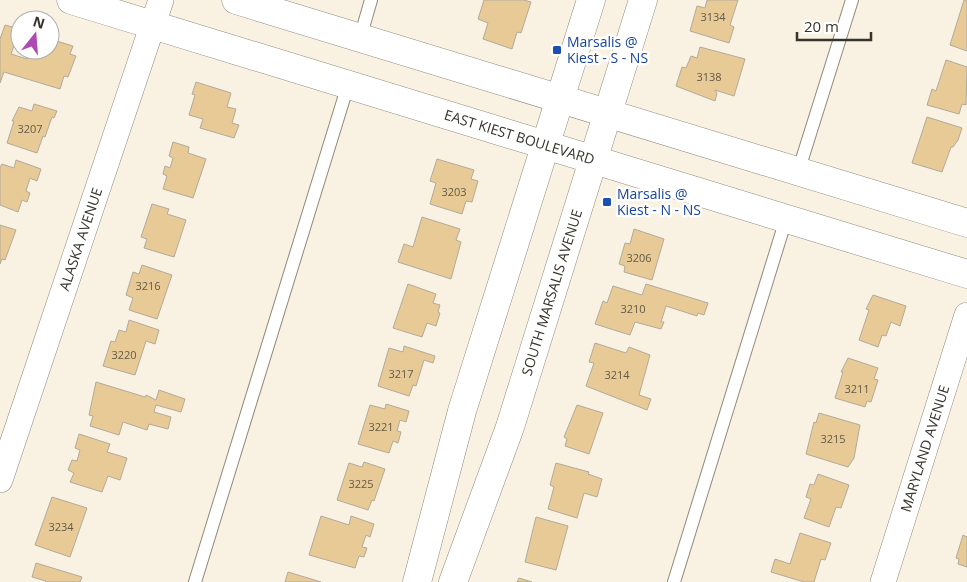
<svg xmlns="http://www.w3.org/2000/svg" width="967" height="582" viewBox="0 0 967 582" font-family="'Open Sans',sans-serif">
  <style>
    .building { fill: #e8ca96; stroke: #b2aa9c }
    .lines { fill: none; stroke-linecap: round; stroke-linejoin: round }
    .lane-casing { stroke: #91897b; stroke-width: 14 }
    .street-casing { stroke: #91897b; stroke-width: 26 }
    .secondary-casing { stroke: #91897b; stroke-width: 29 }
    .lane { stroke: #fff; stroke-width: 12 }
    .street { stroke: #fff; stroke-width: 25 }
    .secondary { stroke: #fff; stroke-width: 28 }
    .transit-dot { fill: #1a4fb4; stroke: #fff; stroke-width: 2 }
    .labels { text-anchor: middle; stroke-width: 5; stroke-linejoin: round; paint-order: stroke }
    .number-label { font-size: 11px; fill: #635a48 }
    .transit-label { font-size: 14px; fill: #164399; stroke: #fff; text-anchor: start }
    .street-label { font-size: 14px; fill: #37342e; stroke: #fff }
  </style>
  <rect width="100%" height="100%" fill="#f9f1e2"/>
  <path class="building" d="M484 0H524L531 2 521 33 517 32 512 49 483 39 488 23 478 19Z
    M707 0H738L730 25 734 27 729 43 690 31 697 6 705 8Z
    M964 0H967V51L950 45Z
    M5 25 20 29 11 54 27 59 30 50H50V39L73 46 70 54 76 56 68 77 64 76 60 89 4 72 0 83V39Z
    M700 47 745 59 734 96 715 90 717 93 715 101 676 86 682 67 686 68 691 56 697 58Z
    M946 60 967 67 966 105 962 104 959 114 927 105 932 89 936 91Z
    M196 82 231 93 227 107 236 109 232 123 239 125 234 138 200 128 203 119 189 115 195 95 192 94Z
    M34 104 57 111 54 118 52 117 45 137 43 136 37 153 7 143 14 121H12L19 107 32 111Z
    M927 117 962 128 958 140 953 147H951L942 172 912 163Z
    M173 142 189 147 188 153 206 159 193 198 163 189 167 176 163 174 165 166 170 168 173 158 169 156Z
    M437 159 474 170 471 179 478 181 472 202 466 201 462 214 430 204 436 183 430 181Z
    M16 160 41 169 37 181 30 178 26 191 30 193 27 202 22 200 18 212 0 205V167L2 164 14 168Z
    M152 204 169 209 167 214 186 220 174 257 144 248 147 239 141 237Z
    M422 217 460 229 456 240 461 242 451 279 398 262 404 244 413 247Z
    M0 225 16 230 5 260 2 259 0 264Z
    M634 229 664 239 652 280 624 272 625 266 619 264 625 243 630 244Z
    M142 265 172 275 157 319 129 310 133 298 126 295 133 272 139 274Z
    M408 284 436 294 433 303 440 305 438 312 440 313 436 326 427 323 422 337 393 328Z
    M646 284 708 303 704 315 698 313 697 316 666 306 661 322H664L661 329 635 322 630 335 595 324 603 301 607 303 613 286 642 295Z
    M873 295 906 306 900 326 891 322 886 336 882 335 878 347 859 340 869 310 866 309Z
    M129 320 159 330 155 344 146 341 135 375 103 366 111 341 115 342 119 330 126 332Z
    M595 343 626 353 629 347 650 355 639 395 651 399 647 410 586 386 594 363 589 362Z
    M404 346 435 356 433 363 424 360 416 386 413 385 409 396 378 386 389 348 403 352Z
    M848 358 878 368 874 379 878 380 871 402 867 401 865 407 835 398 843 372H841Z
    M96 382 145 397 146 395 156 400 159 390 185 399 181 412 156 405 154 412 171 417 168 429 149 424 147 430 123 422 119 435 90 426 93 416 89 415Z
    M386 404 409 411 406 422 400 420 397 431 401 432 398 443 393 441 389 453 358 444 370 405 385 409Z
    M577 405 603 413 589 454 565 446 567 439 564 437Z
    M819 413 860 425 854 458 848 467 806 454 814 422 816 423Z
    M79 434 110 444 107 452 127 458 120 480 108 476 102 492 70 482 74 473 68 470 72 460 77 461 80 450 75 448Z
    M364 462 385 469 374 501 372 500 368 510 337 500 349 463 362 467Z
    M556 463 589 472 588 474 602 479 597 497 584 493 577 518 548 509 554 487 550 485Z
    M818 474 849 485 841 508 836 507 829 527 804 518 811 499 806 497 810 484 814 485Z
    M52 497 87 508 70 557 35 545Z
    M321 516 349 525 351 516 374 524 370 537 366 535 362 547 367 548 364 557 359 556 355 568 309 555Z
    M536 517 568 526 556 570 525 562Z
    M800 533 831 543 825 560 821 559 814 582H804L771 572 775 559 790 564Z
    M963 535 967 537V536V567L958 564 959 559 956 558Z
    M36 563 82 577 80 582H45L46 581 32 577Z
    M288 572 321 582H285Z
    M519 578 532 582H517Z"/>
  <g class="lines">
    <g class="lane-casing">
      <path id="lane" d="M360 38 371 0
        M798 172 852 0
        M195 582 348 85
        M674 582 786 219"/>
    </g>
    <g class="street-casing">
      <g id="street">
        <path id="s1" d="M0 480 161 0"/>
        <path id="s2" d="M883 582 967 315"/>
      </g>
    </g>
    <g class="secondary-casing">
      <g id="secondary">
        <path id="s3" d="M71 0 967 274"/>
        <path d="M236 0 967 223"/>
        <path d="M417 582 462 411 591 0"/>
        <path id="s4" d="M453 582 510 427 643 0"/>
      </g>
    </g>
    <use href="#lane" class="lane"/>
    <use href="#street" class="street"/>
    <use href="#secondary" class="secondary"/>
  </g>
  <g class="transit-dot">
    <rect x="552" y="45" width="10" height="10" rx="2.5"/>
    <rect x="602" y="197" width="10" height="10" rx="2.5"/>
  </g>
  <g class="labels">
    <g class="number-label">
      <text x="713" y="21">3134</text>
      <text x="709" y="81">3138</text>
      <text x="30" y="133">3207</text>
      <text x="454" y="196">3203</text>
      <text x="639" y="262">3206</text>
      <text x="148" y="290">3216</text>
      <text x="633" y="313">3210</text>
      <text x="124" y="359">3220</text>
      <text x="401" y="378">3217</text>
      <text x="617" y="379">3214</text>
      <text x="857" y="393">3211</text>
      <text x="381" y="431">3221</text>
      <text x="833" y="443">3215</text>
      <text x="361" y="488">3225</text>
      <text x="61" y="531">3234</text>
    </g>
    <g class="transit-label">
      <text x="567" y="47">Marsalis @<tspan x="567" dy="16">Kiest - S - NS</tspan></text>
      <text x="617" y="199">Marsalis @<tspan x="617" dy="16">Kiest - N - NS</tspan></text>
    </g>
    <g class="street-label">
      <text dy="5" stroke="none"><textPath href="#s3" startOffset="469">EAST KIEST BOULEVARD</textPath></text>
      <text dy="5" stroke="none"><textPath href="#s1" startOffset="254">ALASKA AVENUE</textPath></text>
      <text dy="5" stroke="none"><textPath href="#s4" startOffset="306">SOUTH MARSALIS AVENUE</textPath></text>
      <text dy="5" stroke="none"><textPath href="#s2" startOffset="140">MARYLAND AVENUE</textPath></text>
    </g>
  </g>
  <g transform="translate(35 35) rotate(17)"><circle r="24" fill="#ffffff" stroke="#afaeab"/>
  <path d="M0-4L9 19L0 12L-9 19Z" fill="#ac4bb2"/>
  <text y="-8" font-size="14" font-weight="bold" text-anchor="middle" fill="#37342e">N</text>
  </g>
  <path d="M797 32v8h74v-8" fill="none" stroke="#37342e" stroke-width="2.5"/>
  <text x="804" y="32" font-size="15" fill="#37342e" stroke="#ffffff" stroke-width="4" paint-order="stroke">20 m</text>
</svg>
